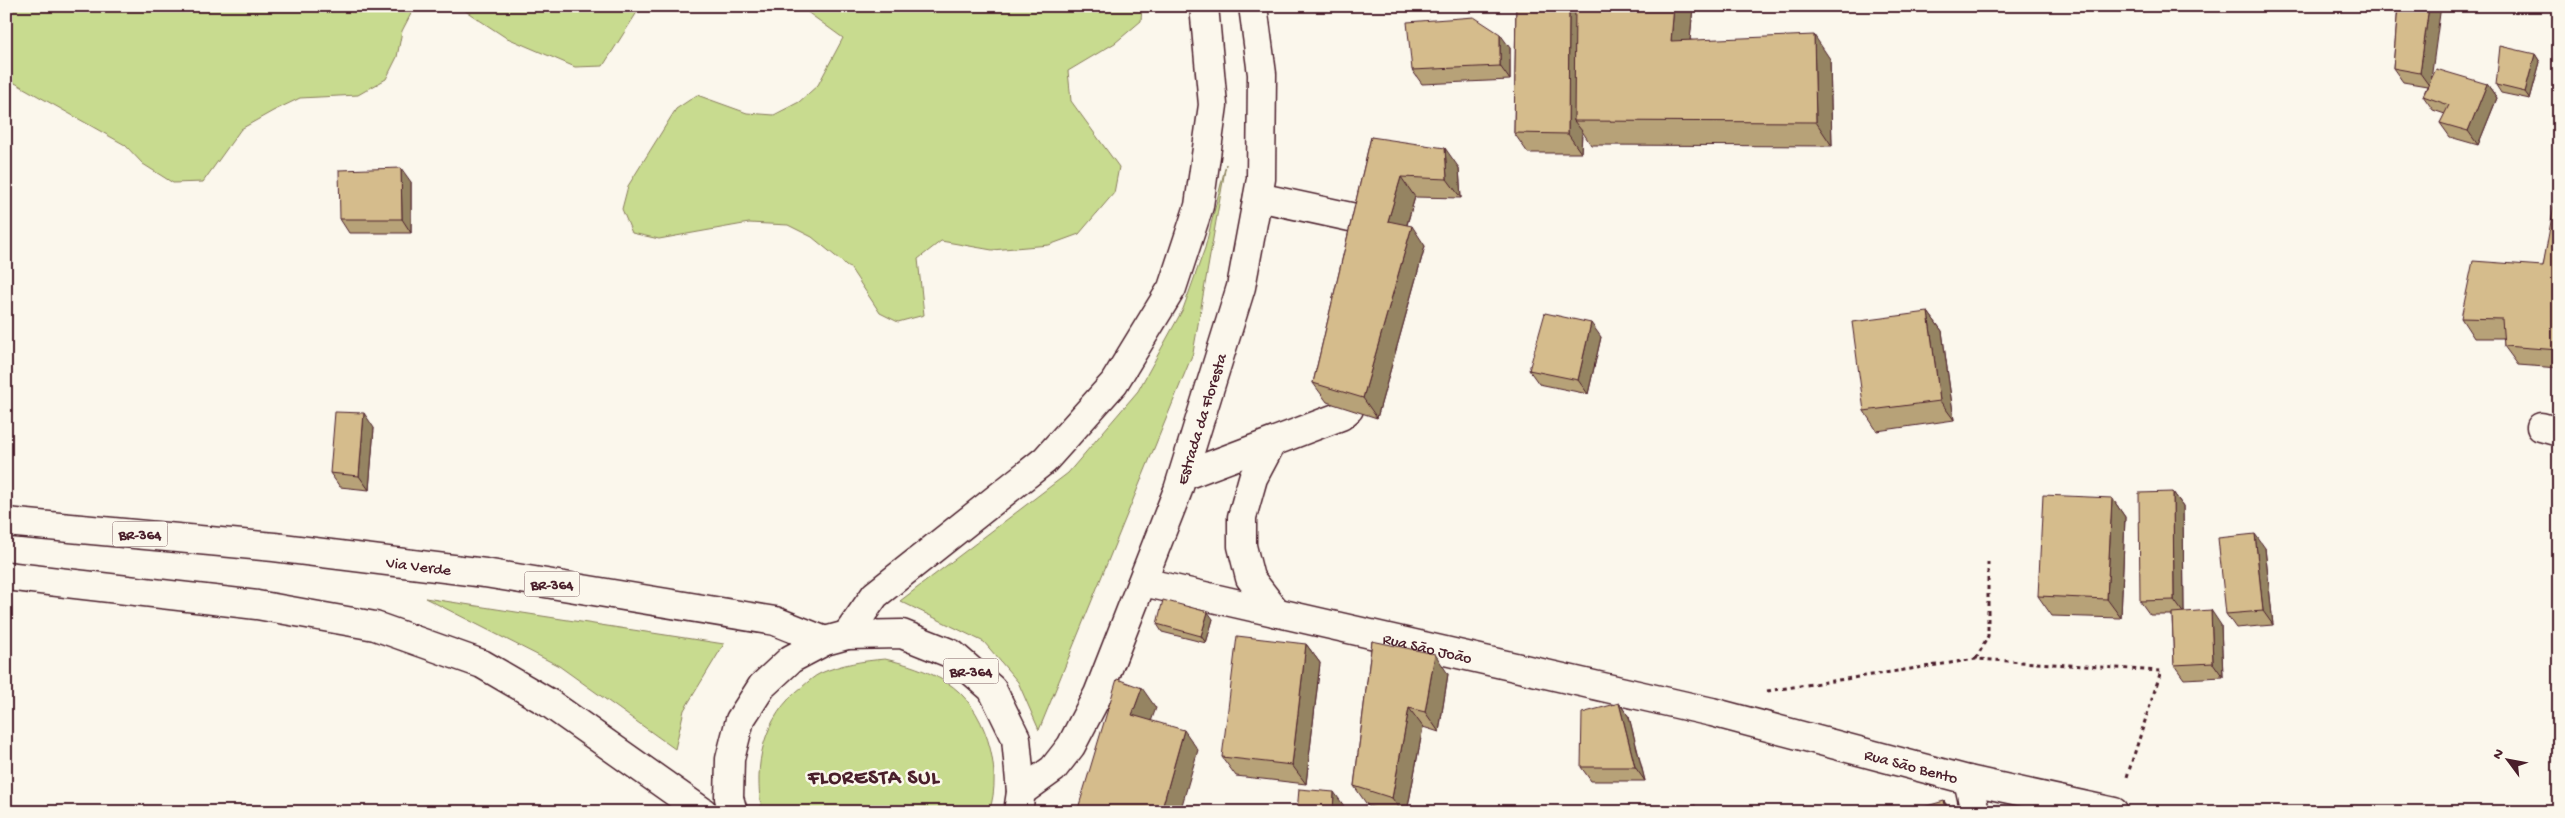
<svg xmlns="http://www.w3.org/2000/svg" width="2565" height="818" viewBox="0 0 2565 818" font-family="'Gochi Hand',sans-serif">
  <style>
    .green { fill: #c8db8f; stroke: #897d5d }
    .lines { fill: none; stroke-linecap: round; stroke-linejoin: round }
    .minor-casing { stroke: #4a1f2b; stroke-width: 31 }
    .major-casing { stroke: #4a1f2b; stroke-width: 31 }
    .path { stroke: #4a1f2b; stroke-width: 3; stroke-dasharray: 4 4; stroke-linecap: butt }
    .minor { stroke: #fbf7ec; stroke-width: 28 }
    .major { stroke: #fbf7ec; stroke-width: 28 }
    .wall { fill: #b7a278; stroke: #4a1f2b }
    .shaded-wall { fill: #958462; stroke: #4a1f2b }
    .building { fill: #d5bc8c; stroke: #4a1f2b }
    .labels { text-anchor: middle; stroke-width: 5; stroke-linejoin: round; paint-order: stroke }
    .shield { fill: #fbf7ec; stroke: #7f6065; stroke-width: 1 }
    .shield-label { font-size: 15px; font-weight: bold; fill: #4a1f2b }
    .street-label { font-size: 16px; fill: #4a1f2b; stroke: #fbf7ec }
    .district-label { font-size: 21px; font-weight: bold; letter-spacing: 1px; fill: #4a1f2b; stroke: #fbf7ec }
  </style>
  <rect width="100%" height="100%" fill="#fbf7ec"/>
  <filter id="ink" filterUnits="userSpaceOnUse"><feTurbulence type="fractalNoise" baseFrequency=".02" numOctaves="2"/><feDisplacementMap in="SourceGraphic" scale="10" xChannelSelector="R" yChannelSelector="G"/><feConvolveMatrix kernelMatrix="1 2 1 2 8 2 1 2 1" color-interpolation-filters="sRGB"/></filter>
  <g filter="url(#ink)">
    <path class="green" d="M6 6H415L402 31 397 57 386 79 358 95 300 98 273 111 241 129 203 182 173 183 143 164 125 145 6 78Z
      M458 6H641L603 66 575 67 505 37Z
      M799 6H1142L1141 21 1115 43 1068 71 1071 101 1119 167 1114 193 1079 234 1049 245 992 250 941 241 918 259 924 315 898 322 880 313 851 269 812 237 788 225 749 223 659 239 632 233 622 209 628 186 676 109 697 95 747 113 774 115 799 102 818 85 843 38Z
      M1226 164 1193 353 1039 730 1018 682 984 642 900 601 1068 473 1138 391 1183 309 1205 248Z
      M425 598 724 644 684 710 675 749 559 666Z
      M885 659C907 664 926 670 946 682 985 705 1004 770 989 812H762C753 765 763 717 802 687 808 682 814 676 821 673 842 664 862 661 885 659Z"/>
    <g class="lines">
      <g class="minor-casing">
        <g id="minor">
          <path d="M1258 197 1369 221"/>
          <path d="M2541 427 2559 432"/>
          <path d="M1271 444 1253 478 1242 517V546L1250 578 1277 613"/>
          <path d="M1183 476 1341 416 1349 409"/>
          <path id="s1" d="M1143 582 1712 712 1968 780 2114 812"/>
          <path d="M1968 780 1975 812"/>
        </g>
      </g>
      <g class="major-casing">
        <g id="major">
          <path id="s2" d="M6 522 274 547 485 573 775 621 825 641"/>
          <path d="M6 576 257 605 375 626 482 664 549 703 703 812"/>
          <path d="M847 635 875 595 1045 460 1114 383 1172 288 1199 206 1213 105 1204 6"/>
          <path id="s3" d="M1021 792 1053 769 1071 746 1098 694 1178 490 1241 287 1261 179 1262 74 1253 6"/>
          <path d="M733 812 729 798 730 759 740 720 762 686 791 659 825 641 847 635 902 634 952 654 992 689 1016 738 1021 792 1018 812"/>
        </g>
      </g>
      <path class="path" d="M1976 659 1988 636V557
        M1767 691 1976 659 2161 671 2126 780"/>
      <use href="#minor" class="minor"/>
      <use href="#major" class="major"/>
    </g>
    <path class="wall" d="M1516 6H1693L1690 40 1830 59 1832 146 1591 145 1582 131 1581 153H1528L1514 133Z
      M2398 6 2431 79 2487 84 2497 98 2478 145 2450 137 2440 123 2445 114 2433 110 2423 96 2427 86 2403 82 2393 68Z
      M1510 48V80L1422 84 1412 70Z
      M2535 54 2540 62 2530 99 2501 93 2496 85Z
      M1371 137 1459 168 1461 198 1415 197 1407 225 1425 246 1377 418 1327 402 1313 383Z
      M411 182V233H349L340 219Z
      M2559 194V368L2518 365 2504 346V338H2474L2461 318 2543 266Z
      M1928 312 1942 331 1954 420 1877 431 1864 411Z
      M1601 337 1588 394 1539 384 1529 370Z
      M374 428 369 490 340 487 330 473Z
      M2173 492 2183 506 2184 612 2221 625 2223 677 2184 679 2174 665 2172 615H2150L2140 601Z
      M2112 498 2125 517 2121 618 2052 616 2038 596Z
      M2265 548 2273 625 2236 628 2226 614Z
      M1213 619 1206 643 1162 632 1157 624Z
      M1372 641 1448 674 1439 732 1423 727 1407 812H1386L1368 806 1354 786Z
      M1306 644 1320 663 1306 784 1236 776 1222 757Z
      M1619 703 1629 717 1645 781H1591L1581 767Z"/>
    <path class="shaded-wall" d="M1569 6H1583L1574 121 1582 131 1581 153 1568 134Z
      M1674 6H1693L1688 65 1671 41Z
      M2429 6H2441L2430 87 2420 73Z
      M1500 34 1510 48V80L1500 66Z
      M1814 35 1830 59 1832 146 1816 122Z
      M2535 54 2540 62 2530 99 2525 92Z
      M2487 84 2497 98 2478 145 2468 131Z
      M1445 148 1459 168 1461 198 1447 179Z
      M401 168 411 182V233L402 219Z
      M1401 177 1415 197 1402 241 1388 221Z
      M1412 226 1425 246 1377 418 1363 398Z
      M1928 312 1942 331 1954 420 1940 401Z
      M1591 323 1601 337 1588 394 1578 380Z
      M364 413 374 428 369 490 359 476Z
      M2173 492 2183 506 2184 614 2174 600Z
      M2112 498 2125 517 2121 618 2107 599Z
      M2255 534 2265 548 2273 625 2263 611Z
      M2211 610 2221 625 2223 677 2213 663Z
      M1208 612 1213 619 1206 643 1201 636Z
      M1306 644 1320 663 1306 784 1292 765Z
      M1435 654 1448 674 1439 732 1425 712Z
      M1142 688 1156 708 1146 735 1132 715Z
      M1619 703 1629 717 1645 781 1635 767Z
      M1409 708 1423 727 1407 812H1402L1392 798Z
      M1184 730 1198 750 1180 812H1161Z
      M1334 792 1344 806V812H1333Z
      M1944 801 1952 812H1947Z"/>
    <path class="building" d="M1516 6H1569L1568 134 1514 133Z
      M1575 6H1674L1671 41 1814 35 1816 122 1574 121Z
      M2398 6H2429L2420 73 2393 68Z
      M1474 17 1500 34V66L1412 70 1407 22Z
      M2500 46 2535 54 2525 92 2496 85Z
      M2436 69 2487 84 2468 131 2440 123 2449 105 2423 96Z
      M1371 137 1445 148 1447 179 1401 177 1388 221 1412 226 1363 398 1313 383Z
      M401 168 402 219H340L339 170Z
      M2556 194H2559V350L2504 346 2502 319 2461 318 2473 261 2543 266Z
      M1928 312 1940 401 1864 411 1852 322Z
      M1545 313 1591 323 1578 380 1529 370Z
      M335 412 364 413 359 476 330 473Z
      M2173 492 2174 600 2140 601 2139 493Z
      M2043 495 2112 498 2107 599 2038 596Z
      M2255 534 2263 611 2226 614 2218 538Z
      M1163 600 1208 612 1201 636 1157 624Z
      M2211 610 2213 663 2174 665 2172 613Z
      M1237 636 1306 644 1292 765 1222 757Z
      M1372 641 1435 654 1425 712 1409 708 1392 798 1354 786Z
      M1117 679 1142 688 1132 715 1184 730 1161 812H1077Z
      M1619 703 1635 767H1581L1582 713Z
      M1299 789 1334 792 1333 812H1297Z
      M1944 801 1947 812H1906Z
      M1695 805 1698 812H1678Z"/>
  </g>
  <g class="labels">
    <g class="shield">
      <rect x="112.5" y="521.5" width="55" height="25" rx="4"/>
      <rect x="524.5" y="571.5" width="55" height="25" rx="4"/>
      <rect x="943.5" y="658.5" width="55" height="25" rx="4"/>
    </g>
    <g class="shield-label">
      <text x="140" y="539">BR-364</text>
      <text x="552" y="589">BR-364</text>
      <text x="971" y="676">BR-364</text>
    </g>
    <g class="street-label">
      <text dy="6" stroke="none"><textPath href="#s3" startOffset="421">Estrada da Floresta</textPath></text>
      <text dy="6" stroke="none"><textPath href="#s2" startOffset="415">Via Verde</textPath></text>
      <text dy="6" stroke="none"><textPath href="#s1" startOffset="292">Rua São João</textPath></text>
      <text dy="6" stroke="none"><textPath href="#s1" startOffset="790">Rua São Bento</textPath></text>
    </g>
    <g class="district-label">
      <text x="874" y="783">FLORESTA SUL</text>
    </g>
  </g>
  <rect width="2565" height="818" fill="none" stroke="#fbf7ec" stroke-width="25"/>
  <rect x="12" y="12" width="2540" height="793" fill="none" stroke="#4a1f2b" stroke-width="2" filter="url(#ink)"/>
  <g transform="translate(2508 760) rotate(302)" stroke="#fbf7ec" stroke-width="4" paint-order="stroke">
  <path d="M0-4L9 19L0 12L-9 19Z" fill="#4a1f2b"/>
  <text y="-8" font-size="14" font-weight="bold" text-anchor="middle" fill="#4a1f2b">N</text>
  </g>
</svg>
